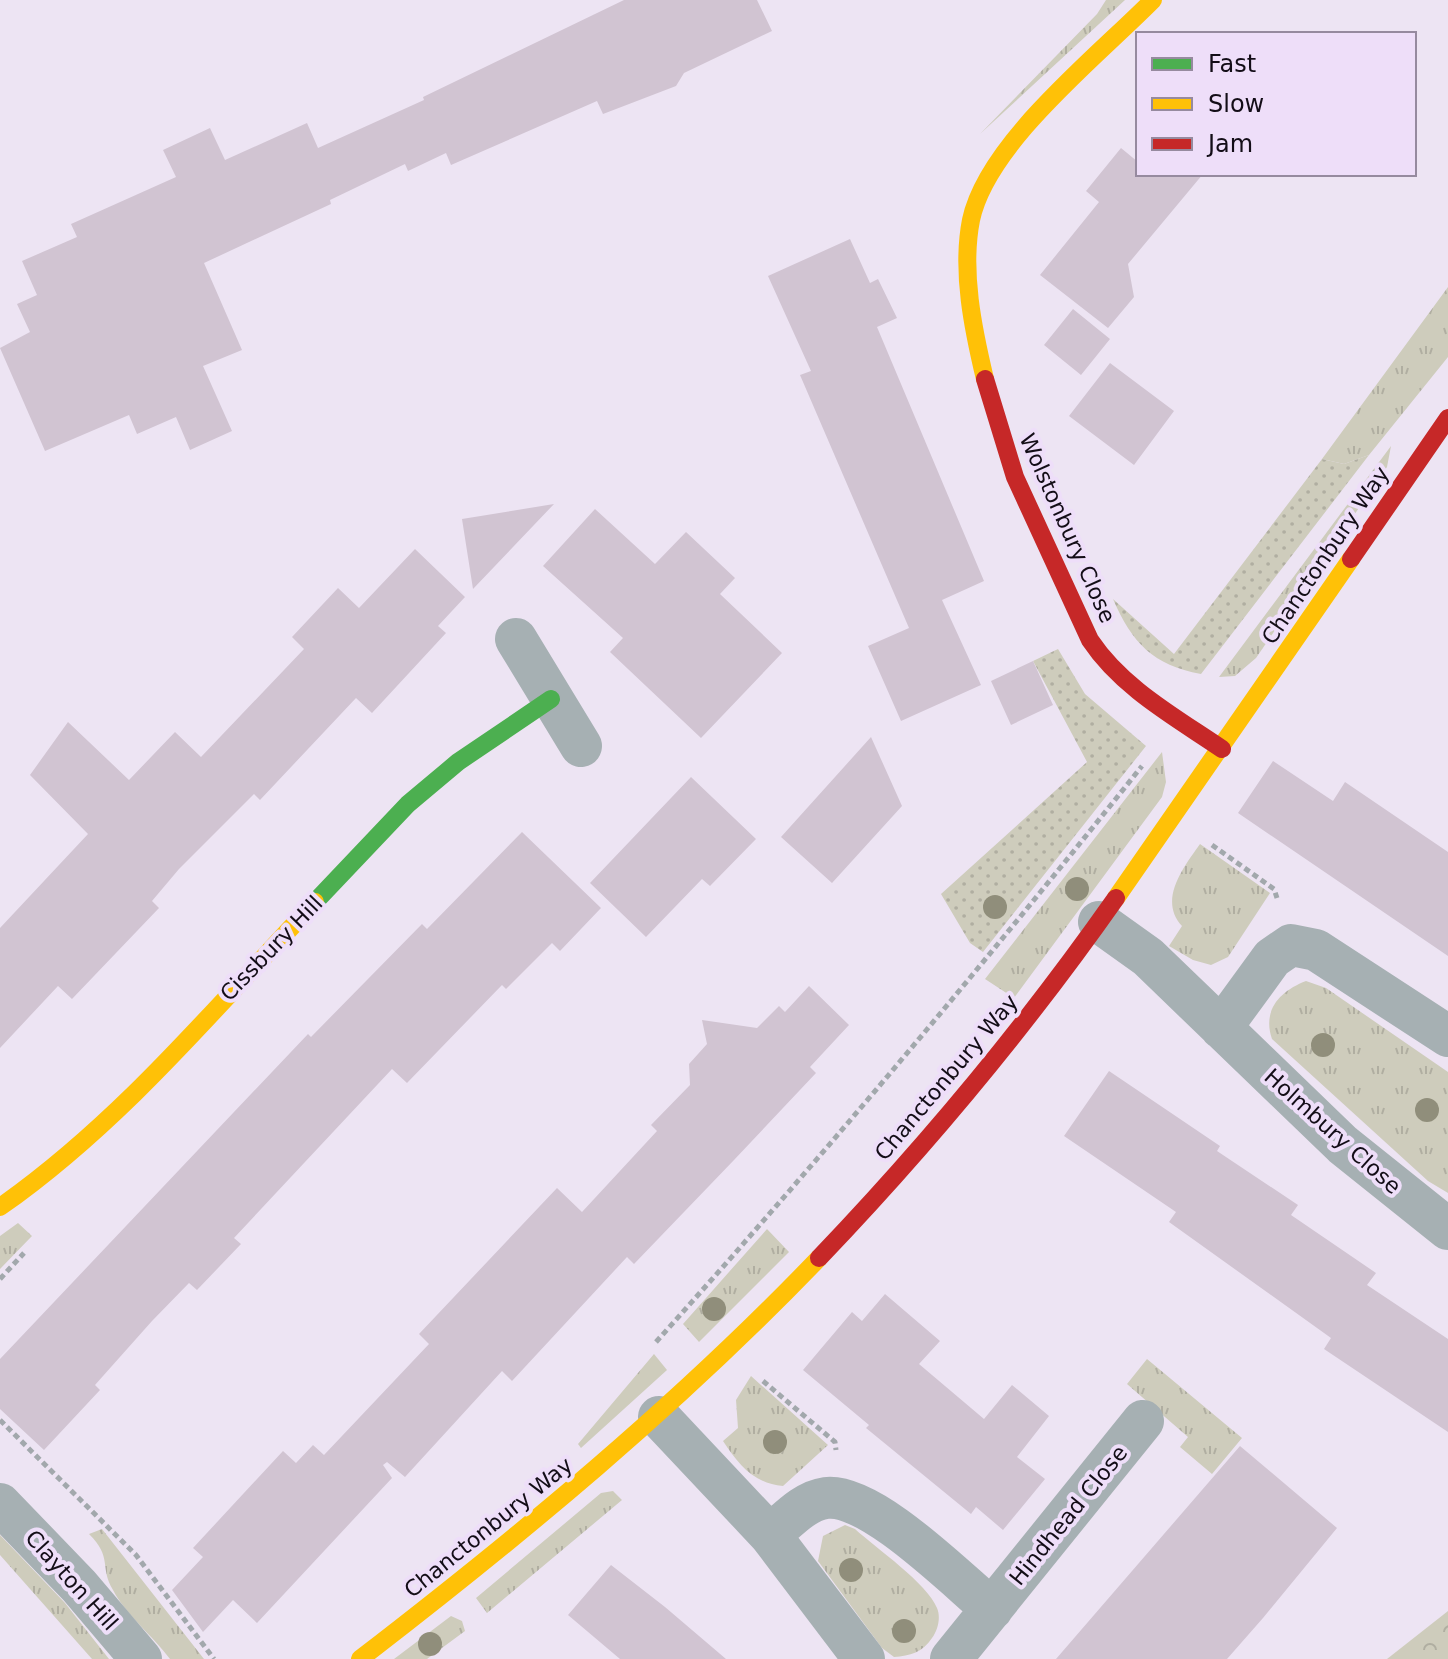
<svg xmlns="http://www.w3.org/2000/svg" width="1448" height="1659" viewBox="0 0 1448 1659" font-family="'DejaVu Sans',sans-serif">
  <style>
    .grass { fill: url(#grass-tufts) }
    .forest { fill: url(#forest-crowns) }
    .garden { fill: url(#garden-dots) }
    .building { fill: #d1c4d2 }
    .lines { fill: none; stroke-linecap: round; stroke-linejoin: round }
    .path { stroke: #a2a8ac; stroke-width: 5; stroke-dasharray: 6 4; stroke-linecap: butt }
    .street { stroke: #a6b0b3; stroke-width: 42 }
    .fast { stroke: #4caf50; stroke-width: 18 }
    .slow { stroke: #ffc107; stroke-width: 18 }
    .jam { stroke: #c62828; stroke-width: 18 }
    .tree { fill: #908e7b }
    .labels { text-anchor: middle; stroke-width: 8; stroke-linejoin: round; paint-order: stroke }
    .street-label { font-size: 22px; fill: #130d17; stroke: #eedef9 }
  </style>
  <defs>
    <pattern id="grass-tufts" width="24" height="20" patternUnits="userSpaceOnUse" patternTransform="scale(2)"><rect width="24" height="20" fill="#ceccbc"/><path d="M3 7l-1-3M5 7V3M7 7l1-3M15 17l-1-3M17 17v-4M19 17l1-3" fill="none" stroke="#b0aea1"/></pattern>
    <pattern id="forest-crowns" width="20" height="18" patternUnits="userSpaceOnUse" patternTransform="scale(2)"><rect width="20" height="18" fill="#ceccbc"/><path d="M2 6a3 3 0 1 1 6 0M12 15a3 3 0 1 1 6 0" fill="none" stroke="#b0aea1"/></pattern>
    <pattern id="garden-dots" width="8" height="8" patternUnits="userSpaceOnUse" patternTransform="scale(2)"><rect width="8" height="8" fill="#ceccbc"/><path d="M2 2h.1M6 6h.1" fill="none" stroke="#b0aea1" stroke-width="1.8" stroke-linecap="round"/></pattern>
  </defs>
  <rect width="100%" height="100%" fill="#ede4f3"/>
  <path class="grass" d="M1106 0H1125L980 134 1097 14Z
    M1448 287V357L1369 455 1344 464 1322 459Z
    M1391 446 1387 467 1256 658 1235 676 1219 677Z
    M1162 752 1166 782 1162 797 1014 998 985 979Z
    M1200 844 1270 893 1228 957 1211 965 1193 960 1169 946 1182 926C1158 900 1183 868 1200 844Z
    M1306 981 1326 988 1448 1072V1193L1428 1181 1272 1039C1262 1010 1280 991 1306 981Z
    M18 1223 32 1236 0 1269V1236Z
    M767 1229 789 1252 699 1342 683 1324Z
    M654 1354 667 1370 581 1448 578 1444Z
    M1147 1359 1242 1438 1212 1474 1180 1447 1188 1437 1127 1384Z
    M751 1376 828 1445 783 1486C753 1483 739 1465 723 1441L738 1428 736 1400Z
    M613 1491 622 1500 487 1613 476 1598 601 1493Z
    M845 1525 855 1529C877 1549 927 1583 937 1608 941 1617 938 1630 932 1638 923 1652 910 1656 894 1657L882 1648 818 1561 823 1536Z
    M102 1529 204 1659H170C153 1636 126 1615 113 1590 99 1566 113 1558 89 1534Z
    M0 1535 65 1603 109 1659H92L0 1555Z
    M451 1616 462 1621 465 1631 427 1659H394Z"/>
  <path class="forest" d="M1448 1611V1659H1387Z"/>
  <path class="garden" d="M1369 455 1201 674C1153 665 1132 643 1113 599L1174 654 1322 459 1344 464Z
    M1058 649 1085 694 1146 746 983 952 970 943 941 894 1087 762 1033 661Z"/>
  <path class="building" d="M624 0H757L772 31 684 73 676 86 603 114 597 101 451 165 446 153 408 171 405 164 330 200 331 204 204 263 242 350 203 366 232 431 190 450 176 417 137 434 129 415 45 451 0 348 30 332 17 304 37 295 22 261 77 237 71 224 176 177 163 150 210 128 225 160 307 123 318 148 424 100 423 97Z
    M1121 148 1138 162V174H1203L1128 264 1134 297 1108 328 1040 275 1099 202 1086 191Z
    M850 239 870 283 878 279 897 318 877 327 984 581 942 600 981 685 901 721 868 646 909 628 800 375 811 371 768 276Z
    M1073 309 1110 339 1081 375 1044 345Z
    M1110 363 1174 411 1134 465 1069 416Z
    M554 504 473 589 462 519Z
    M595 509 655 564 686 532 735 578 720 594 782 653 701 738 610 652 623 638 543 566Z
    M415 549 465 597 438 626 446 633 372 713 356 698 260 800 254 794 179 869 152 901 159 908 72 999 58 986 0 1048V928L88 834 30 775 68 722 129 780 175 732 201 757 304 649 292 637 338 588 359 608Z
    M1033 661 1053 705 1011 725 991 681Z
    M871 737 902 806 832 883 781 837Z
    M1273 761 1333 801 1345 782 1448 852V956L1238 813Z
    M691 777 756 839 710 886 702 879 646 937 590 883Z
    M522 832 601 908 560 951 552 943 506 989 502 985 407 1083 392 1069 234 1238 241 1244 197 1290 189 1283 152 1321 95 1385 100 1390 44 1450 0 1409V1359L308 1034 311 1037 422 924 427 929Z
    M809 986 849 1025 810 1067 816 1073 734 1160 634 1264 627 1257 512 1381 502 1371 405 1477 387 1462 383 1465 392 1478 257 1623 233 1600 203 1632 172 1590 203 1557 193 1548 283 1451 296 1463 313 1445 324 1455 429 1344 419 1334 557 1188 582 1212 657 1131 651 1125 690 1085 689 1064 707 1044 702 1020 757 1028 779 1006 785 1012Z
    M1109 1071 1220 1146 1217 1151 1298 1205 1291 1215 1376 1273 1367 1285 1448 1339V1432L1324 1349 1331 1338 1169 1222 1176 1212 1064 1136Z
    M885 1294 940 1341 919 1364 984 1419 1012 1385 1049 1416 1017 1457 1045 1479 1003 1530 976 1507 971 1514 866 1428 869 1425 803 1370 852 1312 862 1321Z
    M1240 1446 1337 1528 1263 1618 1227 1659H1056Z
    M611 1565 665 1607 726 1659H620L568 1615Z"/>
  <g class="lines">
    <path class="path" d="M1212 845 1274 889 1277 898
      M0 1279 24 1253
      M656 1342C824 1155 985 963 1142 766
      M763 1381 835 1442 836 1450
      M0 1420 136 1555 214 1659"/>
    <path class="street" d="M516 639 581 746
      M1099 922 1148 957 1343 1145 1448 1229
      M1221 1028 1272 958 1291 945 1316 950 1448 1036
      M659 1417 770 1535 864 1659
      M0 1504 79 1586 141 1659
      M770 1535C787 1521 804 1501 826 1498 870 1492 957 1580 992 1609
      M951 1659 1143 1421"/>
    <path class="fast" d="M315 902 408 804 458 762 551 699"/>
    <path class="slow" d="M985 379C973 329 961 271 971 220 987 143 1098 56 1153 0
      M1116 898 1351 559
      M0 1207C120 1123 215 1008 315 902
      M360 1659C521 1535 678 1405 819 1258"/>
    <path class="jam" d="M985 379 1015 477 1090 640C1122 688 1175 717 1222 749
      M1351 559 1448 418
      M819 1258C927 1145 1026 1026 1116 898"/>
  </g>
  <g class="tree">
    <circle cx="1077" cy="889" r="12"/>
    <circle cx="995" cy="907" r="12"/>
    <circle cx="1323" cy="1045" r="12"/>
    <circle cx="1427" cy="1110" r="12"/>
    <circle cx="714" cy="1309" r="12"/>
    <circle cx="775" cy="1442" r="12"/>
    <circle cx="851" cy="1570" r="12"/>
    <circle cx="904" cy="1631" r="12"/>
    <circle cx="430" cy="1644" r="12"/>
  </g>
  <g class="labels">
    <g class="street-label">
      <text transform="translate(1068 528) rotate(66)" y="8">Wolstonbury Close</text>
      <text transform="translate(1325 555) rotate(-56)" y="8">Chanctonbury Way</text>
      <text transform="translate(271 948) rotate(-46)" y="8">Cissbury Hill</text>
      <text transform="translate(946 1077) rotate(-50)" y="8">Chanctonbury Way</text>
      <text transform="translate(1333 1131) rotate(42)" y="8">Holmbury Close</text>
      <text transform="translate(1068 1515) rotate(-51)" y="8">Hindhead Close</text>
      <text transform="translate(488 1527) rotate(-39)" y="8">Chanctonbury Way</text>
      <text transform="translate(72 1580) rotate(48)" y="8">Clayton Hill</text>
    </g>
  </g>
  <rect x="1136" y="32" width="280" height="144" fill="#eedef9" stroke="#968a9f" stroke-width="2"/>
  <rect x="1152" y="58" width="40" height="12" fill="#4caf50" stroke="#968a9f" stroke-width="2"/>
  <text x="1208" y="72" font-size="24" fill="#130d17">Fast</text>
  <rect x="1152" y="98" width="40" height="12" fill="#ffc107" stroke="#968a9f" stroke-width="2"/>
  <text x="1208" y="112" font-size="24" fill="#130d17">Slow</text>
  <rect x="1152" y="138" width="40" height="12" fill="#c62828" stroke="#968a9f" stroke-width="2"/>
  <text x="1208" y="152" font-size="24" fill="#130d17">Jam</text>
</svg>
